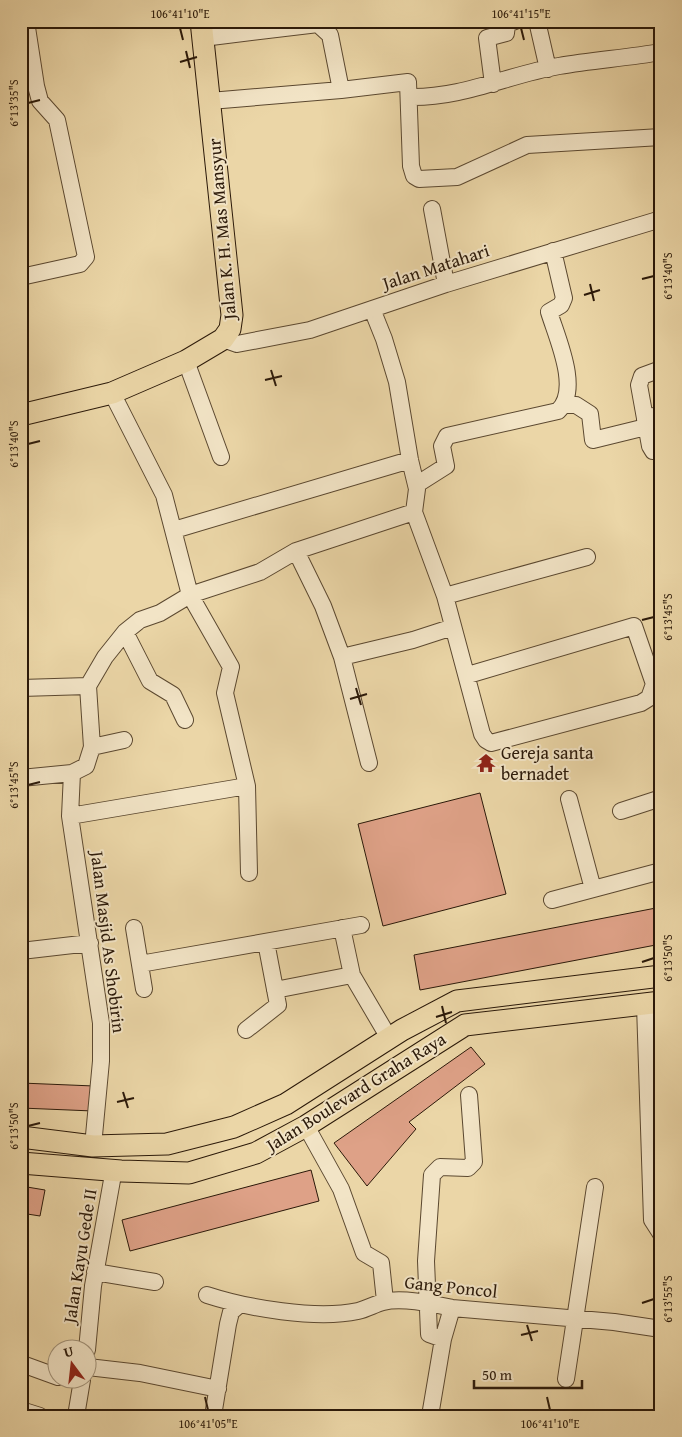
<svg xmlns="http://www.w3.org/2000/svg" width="682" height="1437" viewBox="0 0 682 1437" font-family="'Gentium Book Plus',serif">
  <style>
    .building { fill: #dea187; stroke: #2b1909 }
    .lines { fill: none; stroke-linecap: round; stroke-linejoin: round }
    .minor-casing { stroke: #5b4830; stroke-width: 18 }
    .major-casing { stroke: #2b1909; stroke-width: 23 }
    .minor { stroke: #f2e4c6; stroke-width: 16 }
    .major { stroke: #ebd6a7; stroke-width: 21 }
    .ticks { fill: none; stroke: #2b1909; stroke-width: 2 }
    .labels { text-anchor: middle; stroke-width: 4; stroke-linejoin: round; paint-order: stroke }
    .street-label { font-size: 18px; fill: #2b1909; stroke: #f2e4c6 }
    .poi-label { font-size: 18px; fill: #2b1909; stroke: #f2e4c6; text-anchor: start }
    .neatline { fill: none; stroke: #2b1909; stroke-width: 2 }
    .ticks-label { font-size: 12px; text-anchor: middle; fill: #2b1909 }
  </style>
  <rect width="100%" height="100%" fill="#ebd6a7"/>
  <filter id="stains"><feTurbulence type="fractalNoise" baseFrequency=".004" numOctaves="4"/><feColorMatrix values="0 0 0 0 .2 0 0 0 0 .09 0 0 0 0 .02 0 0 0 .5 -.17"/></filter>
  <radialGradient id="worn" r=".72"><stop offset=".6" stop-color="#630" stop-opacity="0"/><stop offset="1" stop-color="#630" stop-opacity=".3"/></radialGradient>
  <path class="building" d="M480 793 506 894 383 926 358 824Z
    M661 907V944L420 990 414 955Z
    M471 1047 485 1064 409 1122 416 1129 367 1186 334 1143Z
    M21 1083 94 1086 93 1111 21 1108Z
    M311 1170 319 1201 130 1251 122 1220Z
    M21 1186 45 1190 40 1216 21 1213Z"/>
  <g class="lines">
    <g class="minor-casing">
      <path id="minor" d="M537 21 548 69
        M203 38 318 24 330 35 341 90
        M493 84 487 38 506 33 507 24 515 21
        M410 97C462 98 508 75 559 66 593 60 627 58 661 52
        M210 101 341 90 408 82 411 166 414 176 419 179 457 177 527 145 661 137
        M432 209 446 284
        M21 277 80 264 86 257 57 120 40 101 36 86 26 21
        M372 309 384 339 397 382 410 460 417 489 414 512 445 596 482 734 486 740 491 743 641 703 649 698 654 684 634 626 468 675
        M223 339 237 344 310 330 446 284 661 219
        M186 361 221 457
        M661 369 642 376 639 385 650 446 653 451 661 450
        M112 393 164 495 190 595 231 667 225 693 247 786 249 873
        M564 405H576L590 414 593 440 646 427
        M645 419 661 414
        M416 485 446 466 442 446 447 436 558 411C581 390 557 338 549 312L561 305 564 298 553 251
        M174 530 410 460
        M296 551 323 606 342 657
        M445 596 587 557
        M125 632 150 681 173 695 185 720
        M21 688 88 686
        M92 747 124 740
        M369 763 342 657 413 640 453 627
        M72 773 70 816 101 1023V1061L93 1146
        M21 778 72 773 86 766 92 747 88 686 105 657 125 632 140 620 160 613 190 595 260 572 296 551 414 512
        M569 799 593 889
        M621 811 661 798
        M70 816 247 786
        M552 900 661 871
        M134 928 144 989
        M342 928 352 975 389 1038
        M21 951 90 943
        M140 964 361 925
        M275 990 352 975
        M645 1005 652 1220 661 1234
        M246 1030 278 1005 266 942
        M306 1126 341 1189 364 1253 381 1263 385 1301
        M95 1272 155 1282
        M207 1295C247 1308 316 1320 358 1311 367 1309 375 1304 383 1302 402 1297 433 1304 452 1308L614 1322 661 1329
        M443 1339 429 1334 426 1261 432 1175 440 1167 468 1168 474 1162 469 1095
        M87 1350 93 1286 114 1169
        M25 1365 58 1377
        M88 1367 140 1373 218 1389
        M566 1379 595 1187
        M21 1410 40 1416
        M76 1416 82 1380
        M213 1416 228 1324 231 1312 239 1305
        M430 1416 443 1339 452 1308"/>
    </g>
    <g class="major-casing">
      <path id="major" d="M21 415 112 393 186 361 223 339 230 329 232 315 201 21
        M21 1137 93 1146 167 1144 234 1127 286 1104 402 1030 457 1001 661 976
        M21 1163 121 1171 189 1173 256 1153 306 1126 465 1025 661 1002"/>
    </g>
    <use href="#minor" class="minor"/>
    <use href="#major" class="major"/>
  </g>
  <path class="ticks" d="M180 28 183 40M521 28 524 40M186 51 190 68M180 62 197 57M28 103 40 100M642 279 654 276M590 284 594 301M584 295 600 290M271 370 276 386M265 380 282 376M28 444 40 441M642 620 654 617M356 688 361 705M350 699 367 694M28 785 40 782M642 962 654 958M442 1006 446 1023M436 1017 452 1012M123 1092 128 1108M117 1102 134 1098M28 1126 40 1123M642 1303 654 1299M527 1325 532 1341M521 1335 538 1331M205 1397 208 1410M547 1397 550 1410"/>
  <defs>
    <g id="temple-bare" transform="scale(1.5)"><path d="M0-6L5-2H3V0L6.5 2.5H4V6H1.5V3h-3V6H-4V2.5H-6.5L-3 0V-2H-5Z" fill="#8f2418" stroke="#f2e4c6" stroke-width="2.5" paint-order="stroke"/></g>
  </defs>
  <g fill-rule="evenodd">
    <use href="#temple-bare" x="486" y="763"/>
  </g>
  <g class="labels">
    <g class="street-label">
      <text transform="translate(222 229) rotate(-95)" y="6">Jalan K. H. Mas Mansyur</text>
      <text transform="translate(436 267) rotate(-18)" y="6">Jalan Matahari</text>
      <text transform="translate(108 942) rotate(83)" y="6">Jalan Masjid As Shobirin</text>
      <text transform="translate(356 1092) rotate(-32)" y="6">Jalan Boulevard Graha Raya</text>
      <text transform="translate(80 1256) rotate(-81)" y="6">Jalan Kayu Gede II</text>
      <text transform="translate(451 1287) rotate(6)" y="6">Gang Poncol</text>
    </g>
    <g class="poi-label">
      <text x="501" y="759">Gereja santa<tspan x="501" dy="21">bernadet</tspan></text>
    </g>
  </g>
  <rect width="682" height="1437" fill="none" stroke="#ebd6a7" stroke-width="55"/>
  <g transform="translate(72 1364) rotate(345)"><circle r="24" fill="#f2e4c6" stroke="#a2937a"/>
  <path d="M0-4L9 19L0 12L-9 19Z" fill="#8f2418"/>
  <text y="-8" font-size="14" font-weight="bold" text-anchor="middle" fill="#2b1909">U</text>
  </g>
  <path d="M474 1380v8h108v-8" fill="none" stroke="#2b1909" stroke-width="2.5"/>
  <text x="482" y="1380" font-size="15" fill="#2b1909" stroke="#f2e4c6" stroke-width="4" paint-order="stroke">50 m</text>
  <rect x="28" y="28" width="626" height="1382" class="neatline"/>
  <g class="ticks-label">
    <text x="180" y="18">106°41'10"E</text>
    <text x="521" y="18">106°41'15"E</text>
    <text transform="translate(14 103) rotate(-90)" y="4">6°13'35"S</text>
    <text transform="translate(668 276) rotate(-90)" y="4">6°13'40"S</text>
    <text transform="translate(14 444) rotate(-90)" y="4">6°13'40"S</text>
    <text transform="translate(668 617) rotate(-90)" y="4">6°13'45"S</text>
    <text transform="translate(14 785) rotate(-90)" y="4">6°13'45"S</text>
    <text transform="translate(668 958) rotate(-90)" y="4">6°13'50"S</text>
    <text transform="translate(14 1126) rotate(-90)" y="4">6°13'50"S</text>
    <text transform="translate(668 1299) rotate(-90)" y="4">6°13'55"S</text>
    <text x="208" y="1428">106°41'05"E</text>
    <text x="550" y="1428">106°41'10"E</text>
  </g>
  <rect width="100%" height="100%" filter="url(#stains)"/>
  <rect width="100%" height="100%" fill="url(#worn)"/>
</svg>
